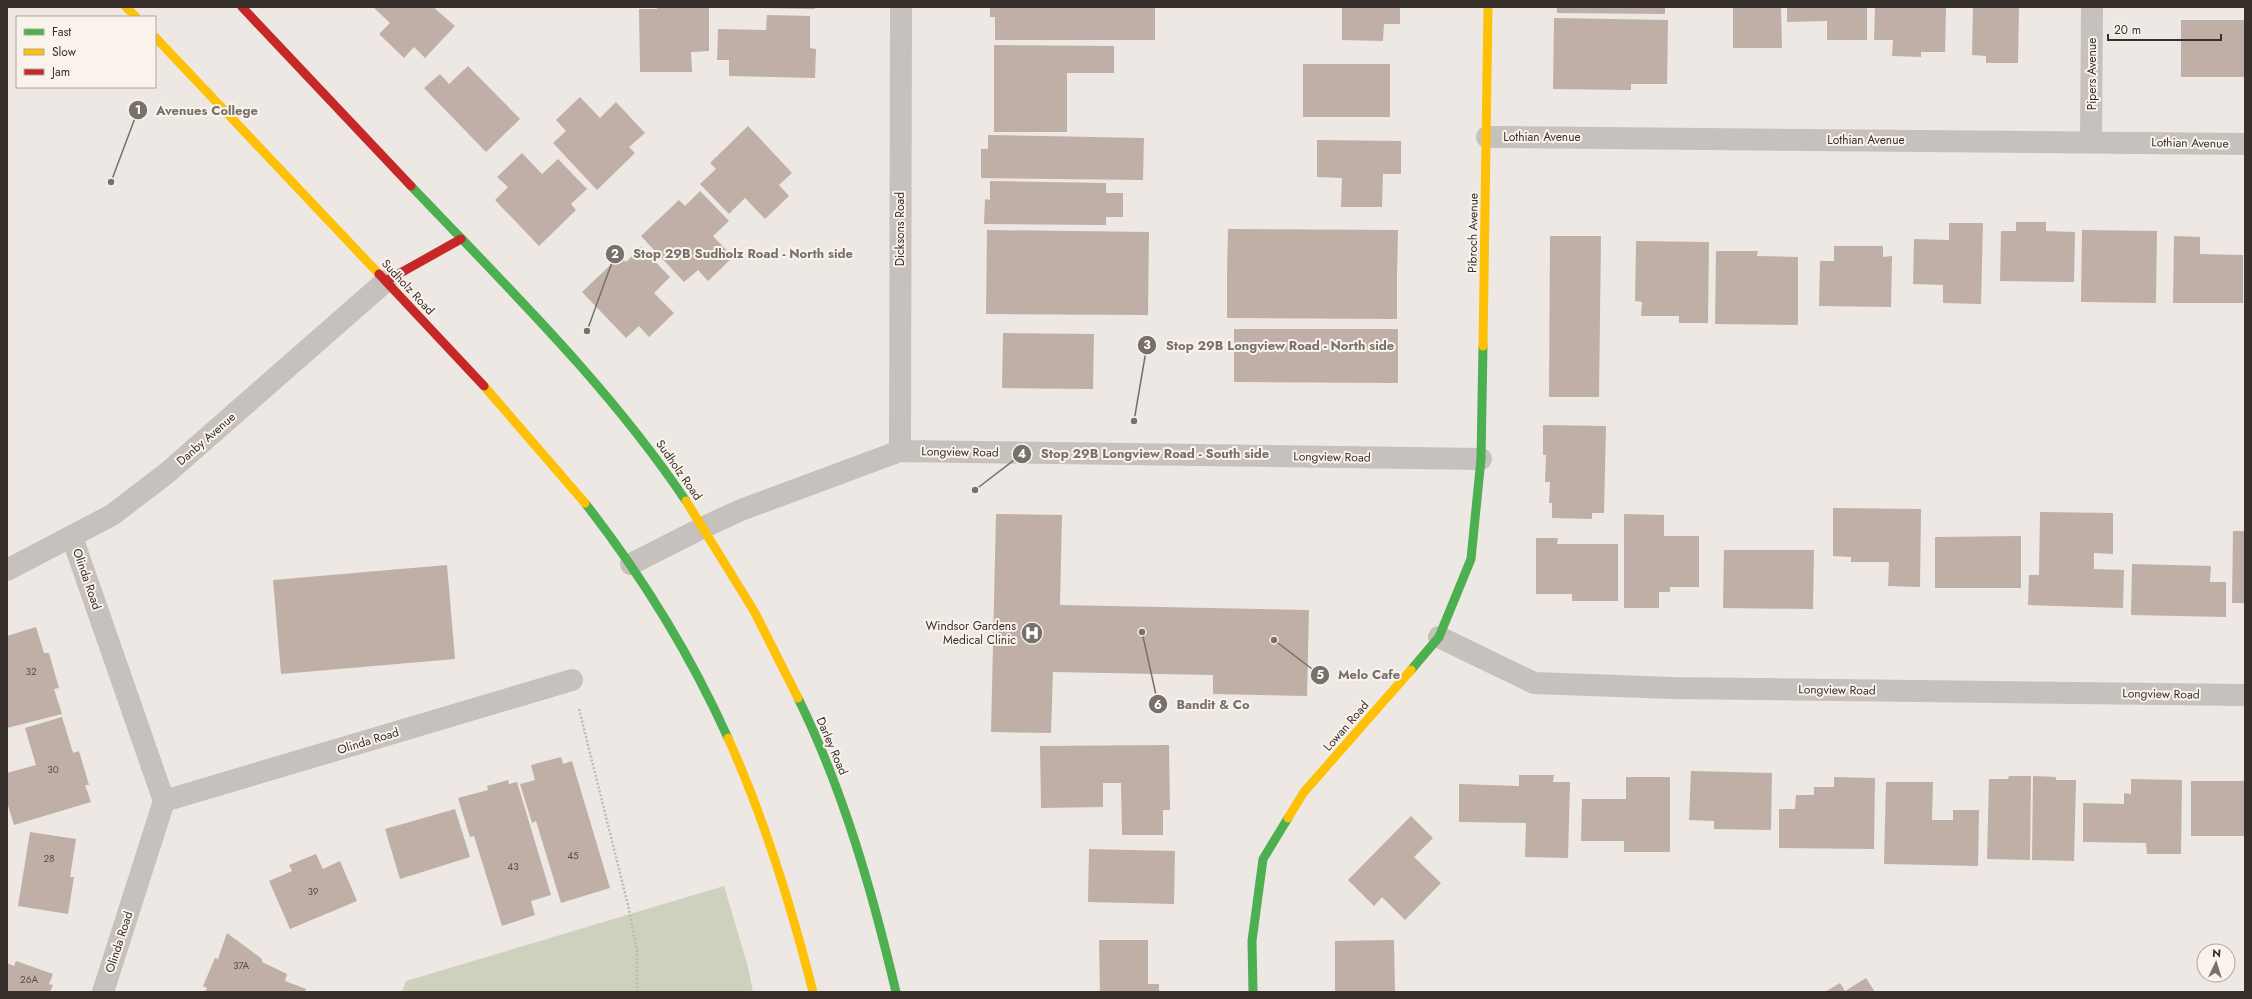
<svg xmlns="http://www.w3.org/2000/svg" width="2252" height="999" viewBox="0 0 2252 999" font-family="Jost,sans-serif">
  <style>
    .green { fill: #cdd1be }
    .building { fill: #bfafa6 }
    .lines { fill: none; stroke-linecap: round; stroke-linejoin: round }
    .path { stroke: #bfbab4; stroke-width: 2.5; stroke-dasharray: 2 2; stroke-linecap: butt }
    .street { stroke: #c6c1bc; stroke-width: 22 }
    .fast { stroke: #4caf50; stroke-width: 9 }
    .slow { stroke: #ffc107; stroke-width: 9 }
    .jam { stroke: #c62828; stroke-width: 9 }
    .labels { text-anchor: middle; stroke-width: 4; stroke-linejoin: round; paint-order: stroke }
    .number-label { font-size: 10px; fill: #594f49 }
    .street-label { font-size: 12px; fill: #372f2a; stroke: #f9f3ec }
    .poi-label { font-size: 12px; fill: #372f2a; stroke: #f9f3ec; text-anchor: end }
    .leader { fill: none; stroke: #77706b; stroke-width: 1.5 }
    .callout-dot { fill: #77706b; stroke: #f9f3ec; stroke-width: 1.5 }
    .mark-label { font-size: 12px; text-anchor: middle; font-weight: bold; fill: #fff }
    .callout-label { font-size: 13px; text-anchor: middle; font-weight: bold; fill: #77706b; stroke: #f9f3ec; stroke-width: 4; stroke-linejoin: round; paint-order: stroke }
  </style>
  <rect width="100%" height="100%" fill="#ede8e3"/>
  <path class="green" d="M724 886 748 967 753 992H402L406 981Z"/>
  <path class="building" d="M373 7H433L455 26 425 58 414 47 404 58 379 34 390 23Z
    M657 7 709 8V51L691 52 692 72H640L639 9H657Z
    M757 7H815V9L757 8Z
    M990 7H1155V40H995V17H990Z
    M1342 7H1400V24H1384L1383 41 1342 40Z
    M1557 7H1665V14L1557 13Z
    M1733 7H1781L1782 48H1733Z
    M1787 7H1867V40H1827V21L1787 22Z
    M1875 7H1946L1945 52H1921V57L1892 56 1893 40H1874Z
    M1973 7H2019L2018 63H1986V56L1972 55Z
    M767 15 810 16V48L816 49 815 78 729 76V60H717L718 29 766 30Z
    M1554 18 1668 20 1667 84H1631V90L1553 89Z
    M2181 20H2245V77H2181Z
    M994 45 1114 46V73H1067V132H994Z
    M1303 64H1390V117H1303Z
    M468 66 520 119 486 152 424 88 440 74 449 84Z
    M580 97 600 118 616 102 645 133 629 147 635 153 597 190 553 143 566 131 556 120Z
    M748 126 792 173 779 185 789 196 765 219 745 198 729 214 700 184 716 169 710 163Z
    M988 135 1144 138 1143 180 981 178V149H988Z
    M1317 140 1401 141V174H1383L1382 207H1341L1342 178 1317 177Z
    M522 153 542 174 558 159 587 189 571 204 576 210 539 246 495 200 508 187 497 177Z
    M990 181 1106 183V193H1123V217H1106V225L984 224 985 199 990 200Z
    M700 191 729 221 713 236 733 257 708 281 698 270 684 282 641 236 679 200 685 206Z
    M2016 222H2046V231L2075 232 2074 282 2000 281 2001 231H2016Z
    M1949 223H1983L1981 304 1943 303V285L1913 284 1914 239 1949 240Z
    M1228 229 1398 230 1397 275 1227 273Z
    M987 230 1149 232 1148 315 986 314Z
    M2082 230 2157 231 2156 303 2081 302Z
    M1550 236H1601L1599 397H1549Z
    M2174 236 2200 237V254L2243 255V303H2173Z
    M1636 241 1709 242 1708 323H1679V316H1641L1642 302 1635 301Z
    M1834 246H1883V257L1892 256 1891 307 1819 306 1820 261H1834Z
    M641 247 670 277 654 293 674 313 649 337 639 326 626 338 582 292 620 256 626 262Z
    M1716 251H1758L1757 256 1798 257V325L1715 324Z
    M1227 273 1397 275V319L1227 318Z
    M1234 329H1398V383L1234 382Z
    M1003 333 1094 334 1093 389 1002 388Z
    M1543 425 1606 426 1604 513H1592V519L1552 518V503H1549L1550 482H1545L1546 455H1543Z
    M1833 508 1921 509 1920 587 1888 586 1889 562H1851V557L1833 556Z
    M2040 512 2113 513V554L2094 553V569L2124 570 2123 608 2028 605 2029 575H2039Z
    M996 514 1062 515 1060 605 1309 610 1307 696 1213 694V675L1053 672 1051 733 991 732Z
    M1624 514 1664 515V536H1699V587H1670V592H1659V608H1624Z
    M2233 531H2245V603H2232Z
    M2021 536V588H1935V537Z
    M1536 538H1558L1557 544H1618V601H1572V594H1536Z
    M1724 550H1814L1813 609 1723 608Z
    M2132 564 2211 566 2210 582H2226V617L2131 615Z
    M447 565 455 659 281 674 273 580Z
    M36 627 44 653H49L59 688 54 689 62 714 7 728V636Z
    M62 717 73 753 79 751 89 785H85L91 802 14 825 7 802V773L36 765 25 728Z
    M1169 745 1170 810H1163V835H1122L1121 783H1103V807L1041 808 1040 746Z
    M561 757 563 764 572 761 610 888 561 903 536 821 532 823 520 784 535 780 531 765Z
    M1691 771 1772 773 1771 830 1714 829V821L1689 820Z
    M1519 775H1554L1553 782H1570L1568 858 1525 857 1526 823 1459 822V784L1519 786Z
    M2009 776H2031L2030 860 1987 859 1989 779H2008Z
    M2033 776 2056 777V780H2076L2074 861 2032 860Z
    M1626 777H1670V852H1624V841H1581L1582 799H1626Z
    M1834 777 1875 778 1874 849 1779 848V809H1795L1796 795H1814V787H1834Z
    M2131 779 2182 780 2181 854H2147L2146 843 2083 842V803L2124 804V793L2131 794Z
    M508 780 509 784 517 782 551 895 531 901 535 915 502 926 474 836 470 837 458 798 488 790 487 786Z
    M2191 781H2245V836H2191Z
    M1886 782H1933L1932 820H1953V810H1979L1978 866 1884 864Z
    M455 809 470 857 400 879 385 829Z
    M1411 816 1433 838 1414 857 1441 883 1405 920 1382 897 1374 906 1348 880Z
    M30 832 76 839 70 877H74L68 914 18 906Z
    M1089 849 1175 851 1174 904 1088 902Z
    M316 854 323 869 340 861 357 901 290 929 269 881 292 871 289 865Z
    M227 933 262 959V962L287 974 285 981 306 989 305 992H205L207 988 203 986 215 958 218 959Z
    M1099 940H1148V984H1159V992H1100Z
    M1394 940 1395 992H1335V941Z
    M16 961 53 974 49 984 53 985 50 992H7V963L14 966Z
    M1866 978 1875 992H1825L1840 983 1845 991Z"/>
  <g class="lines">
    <path class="path" d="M579 709 628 905 637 951V992"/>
    <path class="street" d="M1487 137 2245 144
      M2091 142 2092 7
      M900 451 901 7
      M72 537 164 801 103 992
      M631 564 704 527 741 510 900 451 1481 459
      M7 570 112 515 167 473 386 281
      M1439 637 1534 683 1673 688 2245 695
      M164 801 572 680"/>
    <path class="fast" d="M411 186C507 287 608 385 686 501
      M585 503C642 576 690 654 728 738
      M1411 670 1439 637 1471 559 1481 459 1483 346
      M798 698C844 792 872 891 896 992
      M1253 992 1252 941 1263 859 1288 818"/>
    <path class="slow" d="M126 7 136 17
      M155 37 379 274
      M1483 346 1488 7
      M484 386 585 503
      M686 501 754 611 798 698
      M728 738C765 820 791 905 813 992
      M1288 818 1304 792 1411 670"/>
    <path class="jam" d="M242 7 411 186
      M379 274 484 386
      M386 281 461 239"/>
  </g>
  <defs>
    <g id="hospital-disc" transform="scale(1.15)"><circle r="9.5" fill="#77706b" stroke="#f9f3ec"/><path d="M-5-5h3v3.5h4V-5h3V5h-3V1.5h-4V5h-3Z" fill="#fff"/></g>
  </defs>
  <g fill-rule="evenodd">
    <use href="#hospital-disc" x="1032" y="633"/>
  </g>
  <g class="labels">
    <g class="number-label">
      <text x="31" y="675">32</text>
      <text x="53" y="773">30</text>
      <text x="573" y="859">45</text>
      <text x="49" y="862">28</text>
      <text x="513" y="870">43</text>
      <text x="313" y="895">39</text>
      <text x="241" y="969">37A</text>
      <text x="29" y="983">26A</text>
    </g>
    <g class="street-label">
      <text transform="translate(2092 74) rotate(-90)" y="4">Pipers Avenue</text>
      <text x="1542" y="141">Lothian Avenue</text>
      <text x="1866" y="144">Lothian Avenue</text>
      <text transform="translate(2190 143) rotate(1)" y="4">Lothian Avenue</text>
      <text transform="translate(900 229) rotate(-90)" y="4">Dicksons Road</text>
      <text transform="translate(1473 233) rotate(-89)" y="4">Pibroch Avenue</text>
      <text transform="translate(408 287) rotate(47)" y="4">Sudholz Road</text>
      <text transform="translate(206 439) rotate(-41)" y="4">Danby Avenue</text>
      <text transform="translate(960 452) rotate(1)" y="4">Longview Road</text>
      <text transform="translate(1332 457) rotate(1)" y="4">Longview Road</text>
      <text transform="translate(679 470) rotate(55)" y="4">Sudholz Road</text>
      <text transform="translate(87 579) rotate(71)" y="4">Olinda Road</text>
      <text transform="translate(1837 690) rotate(1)" y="4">Longview Road</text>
      <text transform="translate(2161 694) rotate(1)" y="4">Longview Road</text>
      <text transform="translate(1346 726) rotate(-49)" y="4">Lowan Road</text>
      <text transform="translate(368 741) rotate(-17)" y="4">Olinda Road</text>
      <text transform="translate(832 746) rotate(67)" y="4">Darley Road</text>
      <text transform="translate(119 942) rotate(-72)" y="4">Olinda Road</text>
    </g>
    <g class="poi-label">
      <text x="1016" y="630">Windsor Gardens<tspan x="1016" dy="14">Medical Clinic</tspan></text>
    </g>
  </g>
  <path class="leader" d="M111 182L138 110M587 331L615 254M1134 421L1147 345M975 490L1022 454M1274 640L1320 675M1142 632L1158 704"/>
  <g class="callout-dot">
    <circle cx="111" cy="182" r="4"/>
    <circle cx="587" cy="331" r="4"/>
    <circle cx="1134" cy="421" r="4"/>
    <circle cx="975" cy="490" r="4"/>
    <circle cx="1274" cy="640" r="4"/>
    <circle cx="1142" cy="632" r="4"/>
    <circle cx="138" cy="110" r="10"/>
    <circle cx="615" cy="254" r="10"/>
    <circle cx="1147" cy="345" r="10"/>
    <circle cx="1022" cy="454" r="10"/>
    <circle cx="1320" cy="675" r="10"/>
    <circle cx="1158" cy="704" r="10"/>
  </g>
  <g class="mark-label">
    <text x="138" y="114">1</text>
    <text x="615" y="258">2</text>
    <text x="1147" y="349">3</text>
    <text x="1022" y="458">4</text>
    <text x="1320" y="679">5</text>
    <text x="1158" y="709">6</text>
  </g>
  <g class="callout-label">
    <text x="207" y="115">Avenues College</text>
    <text x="743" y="258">Stop 29B Sudholz Road - North side</text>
    <text x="1280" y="350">Stop 29B Longview Road - North side</text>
    <text x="1155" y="458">Stop 29B Longview Road - South side</text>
    <text x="1369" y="679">Melo Cafe</text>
    <text x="1213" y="709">Bandit &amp; Co</text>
  </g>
  <rect width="2252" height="999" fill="none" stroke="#372f2a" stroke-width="16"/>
  <rect x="16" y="16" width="140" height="72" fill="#f9f3ec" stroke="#aba59e"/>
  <rect x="24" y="29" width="20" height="6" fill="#4caf50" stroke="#aba59e"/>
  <text x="52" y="36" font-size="12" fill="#372f2a">Fast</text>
  <rect x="24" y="49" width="20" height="6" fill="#ffc107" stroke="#aba59e"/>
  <text x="52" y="56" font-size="12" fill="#372f2a">Slow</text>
  <rect x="24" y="69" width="20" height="6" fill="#c62828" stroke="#aba59e"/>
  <text x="52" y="76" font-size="12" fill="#372f2a">Jam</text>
  <g transform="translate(2216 963) rotate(4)"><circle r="19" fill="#f9f3ec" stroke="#aba59e"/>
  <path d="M0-3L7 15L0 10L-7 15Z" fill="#77706b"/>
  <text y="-6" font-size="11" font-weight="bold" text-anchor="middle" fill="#372f2a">N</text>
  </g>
  <path d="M2108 34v6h113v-6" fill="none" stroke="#372f2a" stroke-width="2"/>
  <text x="2114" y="34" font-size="12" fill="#372f2a" stroke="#f9f3ec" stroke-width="3" paint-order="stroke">20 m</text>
</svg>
